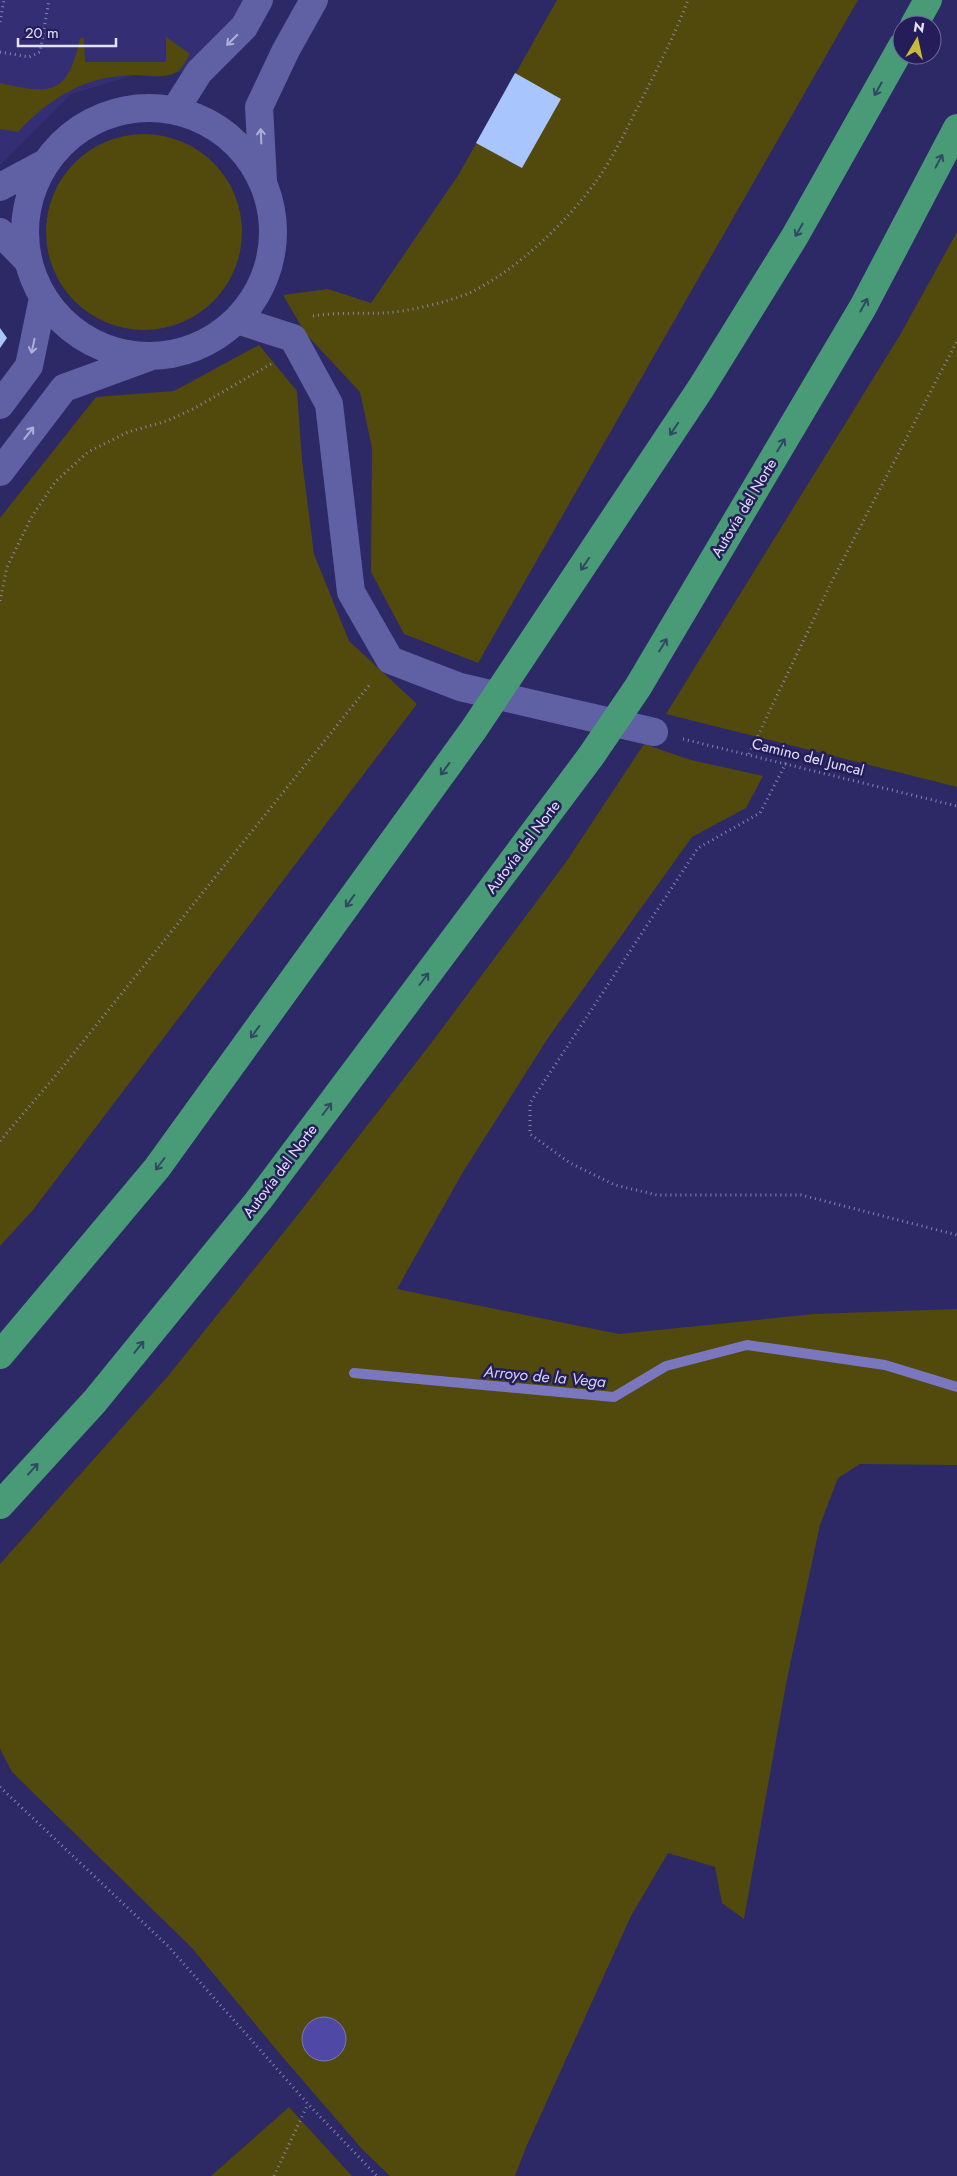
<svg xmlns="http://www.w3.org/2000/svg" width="957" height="2176" viewBox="0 0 957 2176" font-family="Jost,sans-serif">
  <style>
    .built { fill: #342f74 }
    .green { fill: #514a0c }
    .water { fill: #4f49a5; stroke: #7b77be }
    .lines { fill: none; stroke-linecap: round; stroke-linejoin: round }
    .stream { stroke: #7b77be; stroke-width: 10 }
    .building { fill: #a8c6fd }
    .path { stroke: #8685b0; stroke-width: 3; stroke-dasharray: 1 4; stroke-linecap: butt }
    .minor { stroke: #6060a4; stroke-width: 28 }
    .highway { stroke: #499a76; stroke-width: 28 }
    .oneway { stroke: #adafd8 }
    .oneway2 { stroke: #314964 }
    .labels { text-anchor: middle; stroke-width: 5; stroke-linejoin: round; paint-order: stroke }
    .street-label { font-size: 15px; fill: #e1e3fa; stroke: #241d5a }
    .water-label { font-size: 16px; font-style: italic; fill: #d1d3ec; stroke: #241d5a }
  </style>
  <rect width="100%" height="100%" fill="#2d2866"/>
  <path class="built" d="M0 0H259L199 72 141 73 71 94 0 165Z"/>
  <path class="green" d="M557 0H858L478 663 404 634 371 572 372 448 360 392 305 333 283 295 328 289 371 303 459 174Z
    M166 37 190 54C186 60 183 68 177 72 164 80 145 74 131 75 120 76 108 77 97 80 66 89 40 108 18 132L0 129V83C52 95 68 95 80 38H84L85 62H166Z
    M46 232a98 98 0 1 1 196 0a98 98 0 1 1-196 0Z
    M957 232V787L666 714 900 335Z
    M259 345 297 391 302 460 314 554 349 641 417 704 33 1210 0 1246V518L96 397 174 391Z
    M644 744 691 760 763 776 746 808 692 837 548 1038 463 1172 397 1289 619 1334 814 1314 957 1309V1465L860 1464 838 1478 820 1525 787 1679 744 1919 722 1903 715 1867 668 1853 631 1916 527 2145 515 2176H390L362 2149 280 2054 192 1948 12 1772 0 1749V1564L168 1376 296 1217 432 1042 566 862Z
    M289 2107 352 2176H211Z"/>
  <path class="water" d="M302 2039a22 22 0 1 1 44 0a22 22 0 1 1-44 0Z"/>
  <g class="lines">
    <path class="stream" d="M354 1373 614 1397 666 1366 747 1345 885 1365 957 1387"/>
  </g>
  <path class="building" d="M515 73 561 99 522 168 476 143Z
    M0 328 7 338 0 348Z"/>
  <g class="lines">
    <path class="path" d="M0 22 4 0
      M0 52 29 57 40 52 49 0
      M313 316C337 312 361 314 385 313 410 311 444 303 467 294 514 273 567 222 597 180 616 153 630 122 645 93 660 63 676 32 688 0
      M0 601 7 567 31 518 55 482 88 452 128 432 167 421 195 408 271 364
      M683 739 957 806
      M749 754 832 581 957 341
      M786 763 760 813 698 848 530 1103V1134L570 1163 615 1185 657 1195H801L957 1235
      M0 1141 57 1074 371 683
      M0 1787 168 1946 308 2104 377 2176
      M274 2176 308 2104"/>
    <path class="minor" d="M25 232a124 124 0 1 1 248 0a124 124 0 1 1-248 0Z
      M175 110 199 72 244 27 259 0
      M263 180 259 107 286 50 314 0
      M0 187 45 163
      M0 232 27 260
      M237 320 293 338 329 404 351 592 390 660 460 687 654 732
      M0 405 29 366 43 298
      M0 472 64 388 149 357"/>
    <path class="highway" d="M914 25 928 0
      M0 1355 157 1168 474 729 701 388 795 236 902 46
      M0 1505 95 1401 258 1201 591 756 638 687 863 307 957 128"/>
  </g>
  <defs><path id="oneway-shaft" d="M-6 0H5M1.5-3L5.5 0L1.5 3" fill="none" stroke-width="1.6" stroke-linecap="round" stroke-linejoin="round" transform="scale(1.25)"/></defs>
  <g class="oneway">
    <use href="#oneway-shaft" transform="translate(232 40) rotate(135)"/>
    <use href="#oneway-shaft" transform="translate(261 136) rotate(-93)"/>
    <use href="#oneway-shaft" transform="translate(33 346) rotate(102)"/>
    <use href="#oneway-shaft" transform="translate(29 433) rotate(-52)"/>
  </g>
  <g class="oneway2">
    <use href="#oneway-shaft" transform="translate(878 89) rotate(119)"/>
    <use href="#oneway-shaft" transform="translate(939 161) rotate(-62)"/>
    <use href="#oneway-shaft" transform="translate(799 230) rotate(120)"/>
    <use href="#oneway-shaft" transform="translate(864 305) rotate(-61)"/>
    <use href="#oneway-shaft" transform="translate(674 429) rotate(124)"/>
    <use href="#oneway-shaft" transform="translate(781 445) rotate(-59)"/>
    <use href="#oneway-shaft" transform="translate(585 564) rotate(124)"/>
    <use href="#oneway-shaft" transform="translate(663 645) rotate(-59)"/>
    <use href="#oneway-shaft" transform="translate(445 769) rotate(126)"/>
    <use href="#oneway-shaft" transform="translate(350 901) rotate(126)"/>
    <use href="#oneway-shaft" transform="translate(424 979) rotate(-53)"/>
    <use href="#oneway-shaft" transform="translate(255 1032) rotate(126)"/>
    <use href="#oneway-shaft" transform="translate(327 1109) rotate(-53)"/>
    <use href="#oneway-shaft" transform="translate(160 1164) rotate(127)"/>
    <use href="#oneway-shaft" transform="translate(139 1347) rotate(-51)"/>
    <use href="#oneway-shaft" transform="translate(33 1469) rotate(-48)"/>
  </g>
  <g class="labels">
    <g class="street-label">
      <text transform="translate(744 508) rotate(-59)" y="5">Autovía del Norte</text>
      <text transform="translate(808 757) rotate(14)" y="5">Camino del Juncal</text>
      <text transform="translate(523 847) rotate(-53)" y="5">Autovía del Norte</text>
      <text transform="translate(280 1171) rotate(-53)" y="5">Autovía del Norte</text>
    </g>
    <g class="water-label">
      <text transform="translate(545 1376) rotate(5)" y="6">Arroyo de la Vega</text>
    </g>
  </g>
  <g transform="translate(917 40) rotate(9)"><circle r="24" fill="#241d5a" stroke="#706c9a"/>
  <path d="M0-4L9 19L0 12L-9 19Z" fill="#caba3a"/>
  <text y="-8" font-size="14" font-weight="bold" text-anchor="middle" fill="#e1e3fa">N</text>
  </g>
  <path d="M18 38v8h98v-8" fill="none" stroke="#e1e3fa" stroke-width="2.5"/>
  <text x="25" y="38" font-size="15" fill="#e1e3fa" stroke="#241d5a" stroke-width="4" paint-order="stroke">20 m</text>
</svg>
